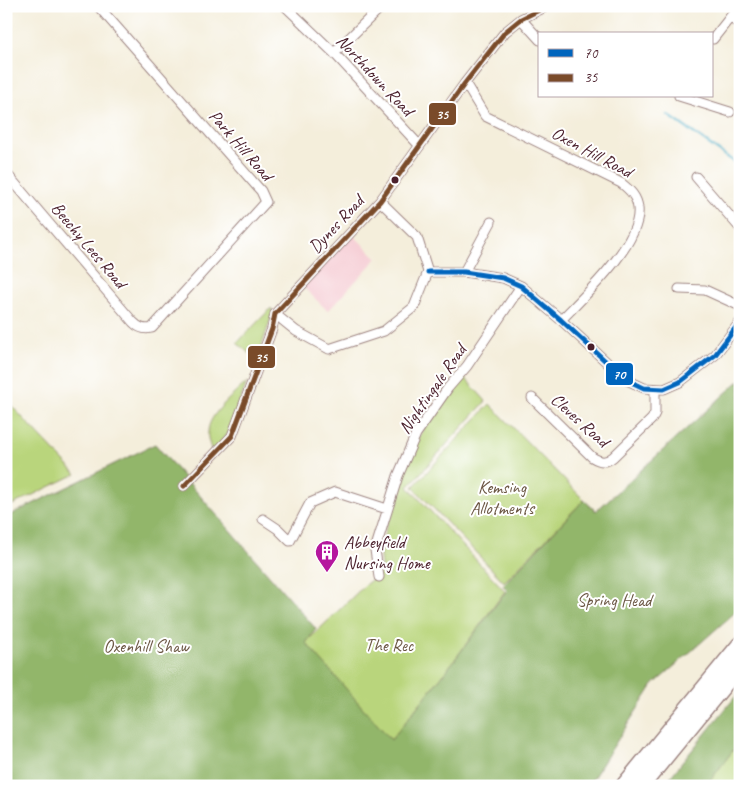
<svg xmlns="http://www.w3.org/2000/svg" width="746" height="792" viewBox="0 0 746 792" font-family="Caveat,sans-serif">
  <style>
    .built { fill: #f6cfd6 }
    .green { fill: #b9d57b; stroke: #827a53 }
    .forest { fill: #92b66b; stroke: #6e6a4b }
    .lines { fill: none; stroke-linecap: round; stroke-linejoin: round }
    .stream { stroke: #47adc6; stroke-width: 2.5 }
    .minor-casing { stroke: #9f8683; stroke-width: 11 }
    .motorway-casing { stroke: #9f8683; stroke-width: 19 }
    .minor { stroke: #fff; stroke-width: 9 }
    .motorway { stroke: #fff; stroke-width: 16 }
    .bus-1-casing { stroke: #fff; stroke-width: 9 }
    .bus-2-casing { stroke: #fff; stroke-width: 9 }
    .bus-1 { stroke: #0065bd; stroke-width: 5 }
    .bus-2 { stroke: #7a4b2a; stroke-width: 5 }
    .bus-dot { fill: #4a1f2b; stroke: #fff; stroke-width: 2 }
    .labels { text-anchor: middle; stroke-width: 4; stroke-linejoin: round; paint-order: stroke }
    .street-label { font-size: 18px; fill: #4a1f2b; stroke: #fff }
    .park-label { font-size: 18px; fill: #6b5643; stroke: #fff }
    .poi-label { font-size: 18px; fill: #4a1f2b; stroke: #fff; text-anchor: start }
    .line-badge { stroke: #fff; stroke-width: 2 }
    .badge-label { font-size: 14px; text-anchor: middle; font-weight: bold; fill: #fff }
  </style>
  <rect width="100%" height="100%" fill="#fff"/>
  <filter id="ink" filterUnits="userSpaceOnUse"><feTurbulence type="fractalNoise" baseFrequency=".02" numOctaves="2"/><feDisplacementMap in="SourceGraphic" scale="10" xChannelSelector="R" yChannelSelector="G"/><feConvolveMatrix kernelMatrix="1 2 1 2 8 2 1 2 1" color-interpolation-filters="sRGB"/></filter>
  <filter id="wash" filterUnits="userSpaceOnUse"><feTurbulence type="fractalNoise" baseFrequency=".0096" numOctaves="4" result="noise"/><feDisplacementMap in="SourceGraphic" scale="20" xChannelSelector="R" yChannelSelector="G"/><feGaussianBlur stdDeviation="1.12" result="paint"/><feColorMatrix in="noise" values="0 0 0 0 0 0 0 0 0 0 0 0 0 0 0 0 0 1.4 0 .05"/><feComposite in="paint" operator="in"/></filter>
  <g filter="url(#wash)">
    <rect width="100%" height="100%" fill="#f4eedb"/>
    <path class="built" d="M352 234 377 258 328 311 303 287Z"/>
    <path class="green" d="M271 308 273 312 257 360 237 343Z
      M463 376 486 401 408 487 505 591 453 662 391 740 305 643 366 584 382 572C381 566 380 559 380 553 381 544 385 533 387 523 400 469 424 417 463 376Z
      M247 382 228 434 212 452C210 445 207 439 208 432 208 414 235 394 247 382Z
      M6 400 76 474 6 508Z
      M490 404 584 500 504 582 413 487Z
      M740 741V786H706Z"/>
    <path class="forest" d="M740 380V608L653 685 588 786H6V517L155 444 316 629 306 643 391 740 453 662 507 590 503 585 584 500 596 511Z
      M740 691V741L706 786H663Z"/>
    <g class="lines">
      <path class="stream" d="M668 115 740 166
        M329 786 339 782"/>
    </g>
  </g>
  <g filter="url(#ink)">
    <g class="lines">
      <g class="minor-casing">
        <path id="minor" d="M285 6 334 53 419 145
          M730 17 740 25
          M521 19 540 40
          M713 39 739 6
          M334 53 382 6
          M465 83 485 116 621 183C630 190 637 197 638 208 642 243 584 296 561 320
          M679 96 730 112
          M6 173 133 322C139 328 144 330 152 328L266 202 261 191 98 6
          M696 177 740 228
          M428 272H464L503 278 521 286 561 320 625 379 644 388 664 389 680 382 715 355 740 322
          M464 272 491 222
          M679 289 705 290 740 306
          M275 314 296 331 329 349 384 331 414 307 428 272 417 237 380 201
          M532 398 592 457C600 462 606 463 613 457L652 419 655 413V390
          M184 486 232 436 272 329 275 314 380 201 465 83 505 32 521 19 547 6
          M263 519 278 529 290 541 310 503 335 492 387 509
          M379 577 375 550 398 476 416 434 448 388 467 366 521 286"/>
      </g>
      <g class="motorway-casing">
        <path id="motorway" d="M624 786 740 645
          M641 786 740 665"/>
      </g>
      <use href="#minor" class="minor"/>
      <use href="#motorway" class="motorway"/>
      <g class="bus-1-casing">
        <path id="bus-1" d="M428 272H464L503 278 521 286 561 320 625 379 644 388 664 389 680 382 715 355 740 322"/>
      </g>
      <g class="bus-2-casing">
        <path id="bus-2" d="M184 486 232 436 272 329 275 314 380 201 465 83 505 32 521 19 547 6"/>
      </g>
      <use href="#bus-1" class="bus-1"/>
      <use href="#bus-2" class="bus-2"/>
    </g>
  </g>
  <defs>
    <g id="building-pin" transform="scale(1.25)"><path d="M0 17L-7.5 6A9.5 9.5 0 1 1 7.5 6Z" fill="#b5179e" stroke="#fff"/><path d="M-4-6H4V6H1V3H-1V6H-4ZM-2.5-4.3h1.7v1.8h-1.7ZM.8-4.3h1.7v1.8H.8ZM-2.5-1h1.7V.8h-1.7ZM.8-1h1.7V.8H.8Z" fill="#fff"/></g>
  </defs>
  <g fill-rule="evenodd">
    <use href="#building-pin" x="327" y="552"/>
  </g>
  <g class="bus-dot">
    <circle cx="395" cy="180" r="4.5"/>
    <circle cx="591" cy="347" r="4.5"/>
  </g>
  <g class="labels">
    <g class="street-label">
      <text transform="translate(375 75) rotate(47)" y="6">Northdown Road</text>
      <text transform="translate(241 145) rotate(49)" y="6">Park Hill Road</text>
      <text transform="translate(592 152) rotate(28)" y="6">Oxen Hill Road</text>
      <text transform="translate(336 224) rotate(-47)" y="6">Dynes Road</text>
      <text transform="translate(89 245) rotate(50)" y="6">Beechy Lees Road</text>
      <text transform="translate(432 389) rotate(-55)" y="6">Nightingale Road</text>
      <text transform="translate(580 420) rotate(42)" y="6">Cleves Road</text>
    </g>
    <g class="park-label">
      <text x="502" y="493">Kemsing<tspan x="502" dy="21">Allotments</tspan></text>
      <text x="614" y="606">Spring Head</text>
      <text x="389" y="651">The Rec</text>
      <text x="146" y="652">Oxenhill Shaw</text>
    </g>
    <g class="poi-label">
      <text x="344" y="548">Abbeyfield<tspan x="344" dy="21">Nursing Home</tspan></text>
    </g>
  </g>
  <g class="line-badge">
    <rect x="428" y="102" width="29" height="24" rx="5" fill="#7a4b2a"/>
    <rect x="247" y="345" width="29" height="24" rx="5" fill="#7a4b2a"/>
    <rect x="605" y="362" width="29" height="24" rx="5" fill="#0065bd"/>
  </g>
  <g class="badge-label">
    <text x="442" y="119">35</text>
    <text x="261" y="362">35</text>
    <text x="619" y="379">70</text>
  </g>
  <rect width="746" height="792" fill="none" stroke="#fff" stroke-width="25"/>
  <rect x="538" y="32" width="175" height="65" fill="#ffffff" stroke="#b7a5aa"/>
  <rect x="548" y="49" width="25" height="8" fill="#0065bd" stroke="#b7a5aa"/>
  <text x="584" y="58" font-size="15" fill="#4a1f2b">70</text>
  <rect x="548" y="74" width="25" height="8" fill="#7a4b2a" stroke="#b7a5aa"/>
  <text x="584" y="82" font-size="15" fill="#4a1f2b">35</text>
</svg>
